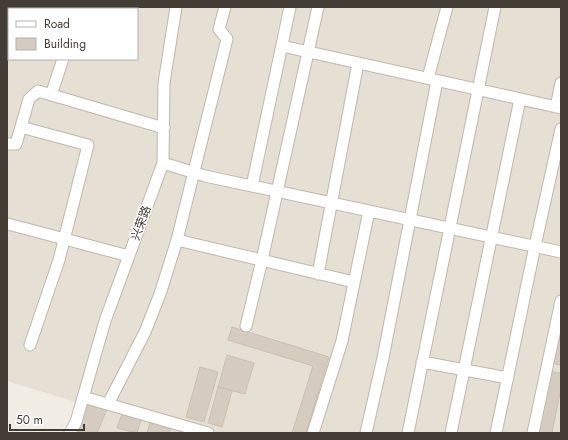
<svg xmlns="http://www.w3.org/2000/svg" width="568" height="440" viewBox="0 0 568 440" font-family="Jost,'Noto Sans SC',sans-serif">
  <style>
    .residential { fill: #e5dfd4 }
    .building { fill: #d5cbbf; stroke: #ccc0b0 }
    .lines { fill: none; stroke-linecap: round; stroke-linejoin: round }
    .minor-casing { stroke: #bfb7ac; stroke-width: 13 }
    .minor { stroke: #fff; stroke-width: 11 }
    .labels { text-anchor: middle; stroke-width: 3; stroke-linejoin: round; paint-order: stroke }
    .street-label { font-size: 12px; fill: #433d35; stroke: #fff }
  </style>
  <rect width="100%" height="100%" fill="#f1ede5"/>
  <path class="residential" d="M15 7H561V433H84L96 408 7 381V43L9 34V59H137V9H14Z"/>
  <path class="building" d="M561 315V365L551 363Z
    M232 327 329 357 306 433H292L313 366 228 340Z
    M227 355 254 363 245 394 218 387Z
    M200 367 218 372 204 422 186 417Z
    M549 371 561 373V388L552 433H536Z
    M218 387 232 391 222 427 208 423Z
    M89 401 107 409 97 433H75Z
    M123 411 142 417 137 433 117 428Z
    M151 420 172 427 169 433H147Z"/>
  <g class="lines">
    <g class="minor-casing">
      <path id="minor" d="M81 9 82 7
        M7 21 9 14
        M282 46 561 108
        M428 78 447 7
        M51 95 63 59
        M556 107 561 83
        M21 127 88 145 59 260 30 345
        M7 144H16L29 99 38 91 164 128
        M163 163 205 176 561 252
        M252 186 290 7
        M8 224 129 256
        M177 240 354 282
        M318 274 358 63
        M246 326 262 260 318 7
        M422 362 508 378
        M83 397 208 433
        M108 404 145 332 160 294 177 240 227 39 219 29 225 7
        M70 433 76 422 105 321 163 163 164 83 176 7
        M313 433 342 341 369 211
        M366 433 383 358 437 81
        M408 433 495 7
        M451 433 520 99
        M496 433 535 246 561 129
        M533 433 561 301"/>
    </g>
    <use href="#minor" class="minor"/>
  </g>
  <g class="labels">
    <g class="street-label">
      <text transform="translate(141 223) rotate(-70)" y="4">兴荣路</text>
    </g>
  </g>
  <rect width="568" height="440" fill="none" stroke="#433d35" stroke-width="16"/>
  <rect x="8" y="8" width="130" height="52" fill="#ffffff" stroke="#b4b1ae"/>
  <rect x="16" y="21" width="20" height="6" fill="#ffffff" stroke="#b4b1ae"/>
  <text x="44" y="28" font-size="12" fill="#433d35">Road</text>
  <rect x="16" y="38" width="20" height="12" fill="#d5cbbf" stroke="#b4b1ae"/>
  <text x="44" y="48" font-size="12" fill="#433d35">Building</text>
  <path d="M10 424v6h74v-6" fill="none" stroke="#433d35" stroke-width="2"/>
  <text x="16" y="424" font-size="12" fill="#433d35" stroke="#ffffff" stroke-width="3" paint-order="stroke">50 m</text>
</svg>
